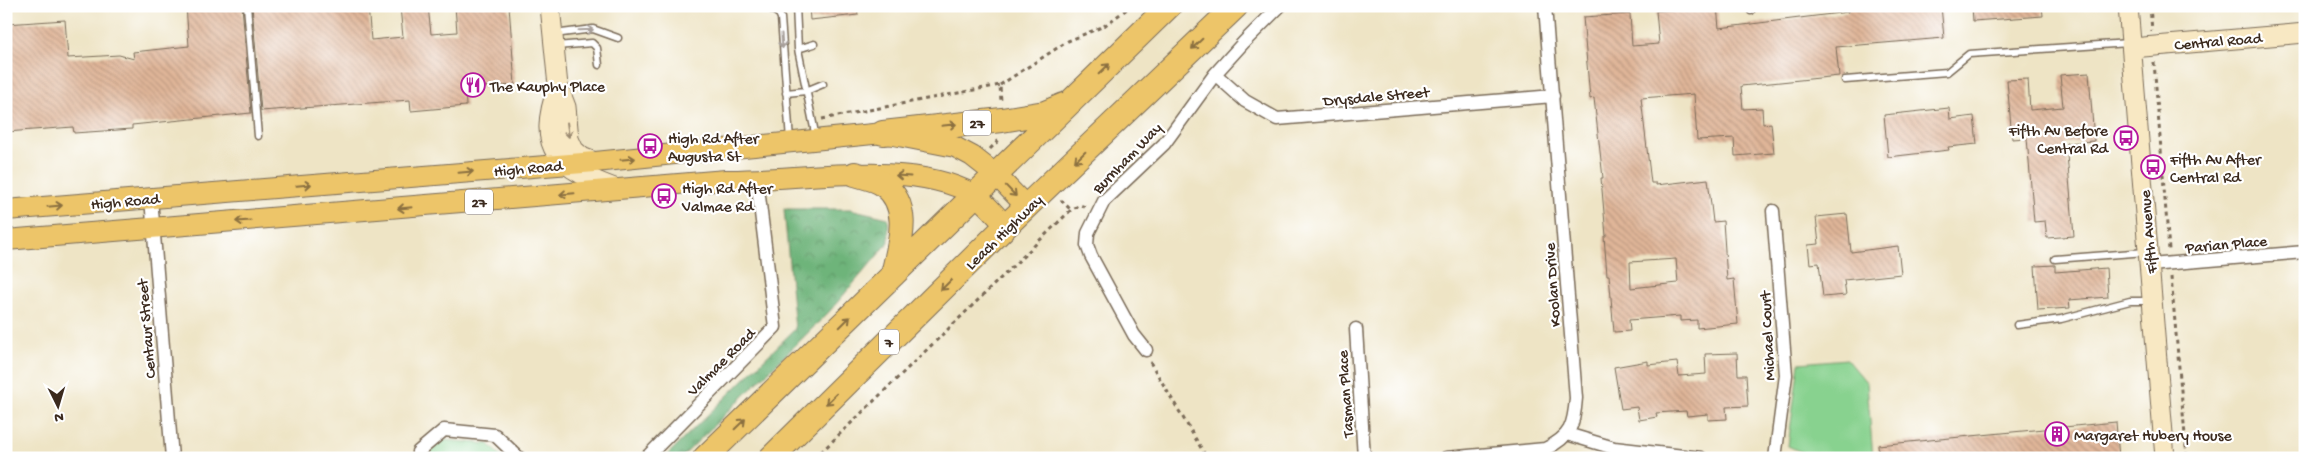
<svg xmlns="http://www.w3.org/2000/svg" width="2311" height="464" viewBox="0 0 2311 464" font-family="'Gochi Hand',sans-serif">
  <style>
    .forest { fill: url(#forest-crowns); stroke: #546f4c }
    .park { fill: #88d28f; stroke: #627e56 }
    .building { fill: url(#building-back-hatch); fill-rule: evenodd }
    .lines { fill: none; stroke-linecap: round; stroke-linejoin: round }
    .lane-casing { stroke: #7a6b58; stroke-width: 9 }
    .street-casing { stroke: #7a6b58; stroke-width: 15 }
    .secondary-casing { stroke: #7a6b58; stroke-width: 21 }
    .primary-casing { stroke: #7a6b58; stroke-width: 22 }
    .highway-casing { stroke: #7a6b58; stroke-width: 26 }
    .path { stroke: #7a6b58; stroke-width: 3; stroke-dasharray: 4 4; stroke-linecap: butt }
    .lane { stroke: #fff; stroke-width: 6 }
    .street { stroke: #fff; stroke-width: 12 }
    .secondary { stroke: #f8e8c3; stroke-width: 19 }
    .primary { stroke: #edc569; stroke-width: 20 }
    .highway { stroke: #edc569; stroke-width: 24 }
    .oneway { stroke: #a79f9a }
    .oneway2 { stroke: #8b7040 }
    .oneway3 { stroke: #9a8970 }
    .labels { text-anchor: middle; stroke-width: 4.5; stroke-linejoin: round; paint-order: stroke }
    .shield { fill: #fff; stroke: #766a62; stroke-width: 1 }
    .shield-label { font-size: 15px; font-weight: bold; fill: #3b2a1e }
    .street-label { font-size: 16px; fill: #3b2a1e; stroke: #fff }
    .poi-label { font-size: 16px; fill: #3b2a1e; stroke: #fff; text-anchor: start }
  </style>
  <defs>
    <pattern id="forest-crowns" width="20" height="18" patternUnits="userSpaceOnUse" patternTransform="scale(1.25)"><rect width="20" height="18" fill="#6eb47a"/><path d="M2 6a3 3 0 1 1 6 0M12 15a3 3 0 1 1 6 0" fill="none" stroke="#5c9363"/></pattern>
    <pattern id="building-back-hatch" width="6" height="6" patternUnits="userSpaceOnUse" patternTransform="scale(1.25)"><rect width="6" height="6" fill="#e0b699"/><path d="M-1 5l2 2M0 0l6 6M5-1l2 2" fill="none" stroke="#b7947c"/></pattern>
  </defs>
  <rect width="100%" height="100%" fill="#fff"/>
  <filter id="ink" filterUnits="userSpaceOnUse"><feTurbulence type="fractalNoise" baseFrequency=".02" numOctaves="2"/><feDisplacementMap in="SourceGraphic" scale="10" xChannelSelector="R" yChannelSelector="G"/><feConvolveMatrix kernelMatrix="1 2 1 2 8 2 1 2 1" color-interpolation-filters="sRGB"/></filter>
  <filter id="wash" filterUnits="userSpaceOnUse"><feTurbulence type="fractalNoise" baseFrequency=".0096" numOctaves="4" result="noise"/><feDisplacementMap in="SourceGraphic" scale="20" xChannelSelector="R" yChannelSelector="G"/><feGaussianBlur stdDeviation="1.12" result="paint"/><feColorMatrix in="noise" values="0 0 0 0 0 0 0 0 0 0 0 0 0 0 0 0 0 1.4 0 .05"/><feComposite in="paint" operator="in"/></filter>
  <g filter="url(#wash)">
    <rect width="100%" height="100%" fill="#eee4c5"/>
    <path class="forest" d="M784 209H850L888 218 889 242 829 312 681 458H664L795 329Z"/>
    <path class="park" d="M1847 359 1867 383 1873 458H1814L1788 446 1799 363Z
      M444 440 489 444 503 458H427V453Z"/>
    <g id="blocks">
      <path class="building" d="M186 6H242L251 113 132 125V129L74 133 73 127 6 132V24L65 20 68 58 119 55 134 59 133 52 189 46Z
        M252 6H368L371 40 403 37 400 7 428 6 431 34 457 32 455 6H509L515 85 465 88 466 106 411 111 410 100 261 111Z
        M809 6H857L858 15 810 20Z
        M1717 6 1719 28 1848 12 1847 6H1941L1944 38 1836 47 1839 76 1741 86 1743 109 1762 108 1763 124 1771 123 1774 153 1735 156 1734 138 1697 140 1694 94 1641 98 1651 183H1656V185L1708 179 1713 222 1723 221 1727 280 1734 279 1738 324 1697 328V320L1680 321V316L1629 320 1630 331 1614 332 1609 275H1607L1604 236H1606L1601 178H1603L1594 98 1590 99 1583 17 1630 14 1632 46 1659 44 1656 11ZM1676 259 1678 283 1631 288 1630 262Z
        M1972 6H2042L2043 16 1973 21Z
        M2089 73 2094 141 2066 143 2074 236 2047 238 2045 221 2034 222 2027 138 2012 139 2007 80 2028 79 2030 110 2063 107 2060 75Z
        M1949 108 1950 119 1974 116 1977 144 1948 147 1949 150 1888 157 1884 115Z
        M1847 214 1851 252 1898 246 1901 274 1844 280 1846 295 1823 297 1819 263 1810 264 1808 245 1819 244 1816 217Z
        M2055 265V272L2106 268 2108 297 2069 300 2070 308 2038 310 2035 266Z
        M1737 353 1738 375H1746L1748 406 1726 407 1727 419 1708 420V414L1687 416 1686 411 1656 413 1657 417 1639 420 1637 407 1621 409 1614 367 1648 361V365L1677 362 1679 376 1706 374 1705 354Z
        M2116 422 2119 458H1879L1878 445Z"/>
    </g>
  </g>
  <g filter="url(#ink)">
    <use href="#blocks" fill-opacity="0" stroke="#7a6b58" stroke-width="1"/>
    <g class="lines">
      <g class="lane-casing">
        <path id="lane" d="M247 6 258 136
          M796 6 798 49 816 138
          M1751 6V11
          M770 8 779 14 781 18 790 140
          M554 34 593 29 618 38
          M556 46 592 43 597 48 599 65
          M798 49 814 44
          M1845 80 1947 72 1969 54 2129 43
          M786 93 806 91 823 84
          M2055 259 2146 252
          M2017 325 2061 319 2130 301H2151"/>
      </g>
      <g class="street-casing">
        <path id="street" d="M1215 74 1245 101 1277 119 1553 96
          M151 198 172 458
          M1773 211 1786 375 1775 458
          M2150 265 2305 252
          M1356 329 1364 458
          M1146 350 1134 335 1091 256 1087 245 1088 233 1104 201 1164 144 1215 74 1244 42 1280 6
          M1567 434 1614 448 1701 458
          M418 458V452L444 430 495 435 519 458
          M646 458 775 327 757 180
          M1446 458 1545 449C1571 437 1574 425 1576 398L1545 6"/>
      </g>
      <g class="secondary-casing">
        <path id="secondary" d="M550 6 558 86 566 107 569 139 574 150 582 157 595 162
          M2128 6 2165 458
          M2132 48 2305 33
          M558 86C534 151 559 168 617 189"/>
      </g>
      <g class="primary-casing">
        <path id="primary" d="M6 210 595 162 883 133 955 147 972 156 995 174 1027 207
          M6 240 726 180C800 181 907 158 973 194 985 201 996 216 1006 226"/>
      </g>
      <g class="highway-casing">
        <path id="highway" d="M883 133 1002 120 1045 113 1064 105
          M855 174C864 177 877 179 884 185 913 207 899 246 893 275
          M705 458 1169 6
          M771 458 1006 226 1236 6"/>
      </g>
      <path class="path" d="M2150 6 2152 31
        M2154 62 2169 250
        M1000 85 1068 41 1104 26 1131 6
        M822 119 1000 85 1001 102
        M990 149 1000 139
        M1061 200 1071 210
        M2171 277 2187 458
        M1150 362 1207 458
        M815 458 1071 210 1080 205 1087 208"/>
      <use href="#lane" class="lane"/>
      <use href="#street" class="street"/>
      <use href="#secondary" class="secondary"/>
      <use href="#primary" class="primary"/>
      <use href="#highway" class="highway"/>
    </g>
    <defs><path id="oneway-shaft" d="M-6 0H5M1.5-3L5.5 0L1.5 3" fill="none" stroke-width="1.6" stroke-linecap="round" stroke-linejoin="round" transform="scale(1.25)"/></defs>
    <g class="oneway">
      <use href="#oneway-shaft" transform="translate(586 30) rotate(-2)"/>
      <use href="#oneway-shaft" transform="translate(782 41) rotate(86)"/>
    </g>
    <g class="oneway2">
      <use href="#oneway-shaft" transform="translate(1197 44) rotate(136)"/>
      <use href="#oneway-shaft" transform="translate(1104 69) rotate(-44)"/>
      <use href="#oneway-shaft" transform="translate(949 125) rotate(-6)"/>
      <use href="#oneway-shaft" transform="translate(1080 157) rotate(136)"/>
      <use href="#oneway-shaft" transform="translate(628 159) rotate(-5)"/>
      <use href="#oneway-shaft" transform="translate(466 172) rotate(-5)"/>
      <use href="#oneway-shaft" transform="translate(903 176) rotate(-176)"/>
      <use href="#oneway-shaft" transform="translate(304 185) rotate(-5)"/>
      <use href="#oneway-shaft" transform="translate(1011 191) rotate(46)"/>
      <use href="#oneway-shaft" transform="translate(567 194) rotate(175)"/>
      <use href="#oneway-shaft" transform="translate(55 206) rotate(-5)"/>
      <use href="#oneway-shaft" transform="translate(405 208) rotate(175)"/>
      <use href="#oneway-shaft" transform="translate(243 221) rotate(176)"/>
      <use href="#oneway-shaft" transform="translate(946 285) rotate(135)"/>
      <use href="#oneway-shaft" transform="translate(845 322) rotate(-45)"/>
      <use href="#oneway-shaft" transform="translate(831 399) rotate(135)"/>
      <use href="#oneway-shaft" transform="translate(740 424) rotate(-44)"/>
    </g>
    <use class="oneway3" href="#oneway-shaft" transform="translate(568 130) rotate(83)"/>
  </g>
  <defs>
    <g id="restaurant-ring" transform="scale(1.25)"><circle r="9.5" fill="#fff" stroke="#b5179e" stroke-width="1.5"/><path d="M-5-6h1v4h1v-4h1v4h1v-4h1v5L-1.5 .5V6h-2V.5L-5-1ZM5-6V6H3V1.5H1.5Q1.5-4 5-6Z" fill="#b5179e"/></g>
    <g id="bus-ring" transform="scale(1.25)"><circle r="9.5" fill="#fff" stroke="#b5179e" stroke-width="1.5"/><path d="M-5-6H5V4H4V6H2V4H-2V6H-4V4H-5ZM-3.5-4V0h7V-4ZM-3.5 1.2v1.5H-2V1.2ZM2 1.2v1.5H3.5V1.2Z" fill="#b5179e"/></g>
    <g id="building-ring" transform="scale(1.25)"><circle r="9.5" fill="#fff" stroke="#b5179e" stroke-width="1.5"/><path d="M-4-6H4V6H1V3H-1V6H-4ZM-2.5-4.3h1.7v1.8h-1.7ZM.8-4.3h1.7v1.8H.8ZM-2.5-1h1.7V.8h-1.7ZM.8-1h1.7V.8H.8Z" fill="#b5179e"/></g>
  </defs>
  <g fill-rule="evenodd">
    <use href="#restaurant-ring" x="473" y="85"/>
    <use href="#bus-ring" x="2126" y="138"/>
    <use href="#bus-ring" x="650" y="146"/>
    <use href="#bus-ring" x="2153" y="167"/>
    <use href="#bus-ring" x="664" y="196"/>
    <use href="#building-ring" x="2057" y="434"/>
  </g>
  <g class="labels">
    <g class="shield">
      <rect x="963" y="110.5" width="28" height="25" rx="4"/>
      <rect x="465" y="189.5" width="28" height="25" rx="4"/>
      <rect x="879" y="329.5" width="20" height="25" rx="4"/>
    </g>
    <g class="shield-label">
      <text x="977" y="128">27</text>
      <text x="479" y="207">27</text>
      <text x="889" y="347">7</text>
    </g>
    <g class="street-label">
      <text transform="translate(2218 40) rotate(-5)" y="6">Central Road</text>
      <text transform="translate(1376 95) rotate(-5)" y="6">Drysdale Street</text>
      <text transform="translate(1126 157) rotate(-46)" y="6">Burnham Way</text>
      <text transform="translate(528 167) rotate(-5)" y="6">High Road</text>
      <text transform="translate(125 200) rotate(-5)" y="6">High Road</text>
      <text transform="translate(1003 231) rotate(-44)" y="6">Leach Highway</text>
      <text transform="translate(2147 232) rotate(-95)" y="6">Fifth Avenue</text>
      <text transform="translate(2226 243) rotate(-5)" y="6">Parian Place</text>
      <text transform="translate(1551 285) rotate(-94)" y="6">Koolan Drive</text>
      <text transform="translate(145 329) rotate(-95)" y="6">Centaur Street</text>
      <text transform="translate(1766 336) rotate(-93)" y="6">Michael Court</text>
      <text transform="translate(720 361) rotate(-45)" y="6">Valmae Road</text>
      <text transform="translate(1344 394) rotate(-94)" y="6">Tasman Place</text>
    </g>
    <g class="poi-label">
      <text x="490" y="91">The Kauphy Place</text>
      <text x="2108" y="135" text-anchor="end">Fifth Av Before<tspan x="2108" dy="18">Central Rd</tspan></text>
      <text x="668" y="143">High Rd After<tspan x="668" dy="18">Augusta St</tspan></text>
      <text x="2170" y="164">Fifth Av After<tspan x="2170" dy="18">Central Rd</tspan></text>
      <text x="682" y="193">High Rd After<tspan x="682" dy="18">Valmae Rd</tspan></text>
      <text x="2074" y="440">Margaret Hubery House</text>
    </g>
  </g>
  <rect width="2311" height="464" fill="none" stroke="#fff" stroke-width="25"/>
  <g transform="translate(58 406) rotate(175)" stroke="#ffffff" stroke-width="4" paint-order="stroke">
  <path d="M0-4L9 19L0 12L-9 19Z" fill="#3b2a1e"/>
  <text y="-8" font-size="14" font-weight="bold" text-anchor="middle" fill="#3b2a1e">N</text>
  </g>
</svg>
